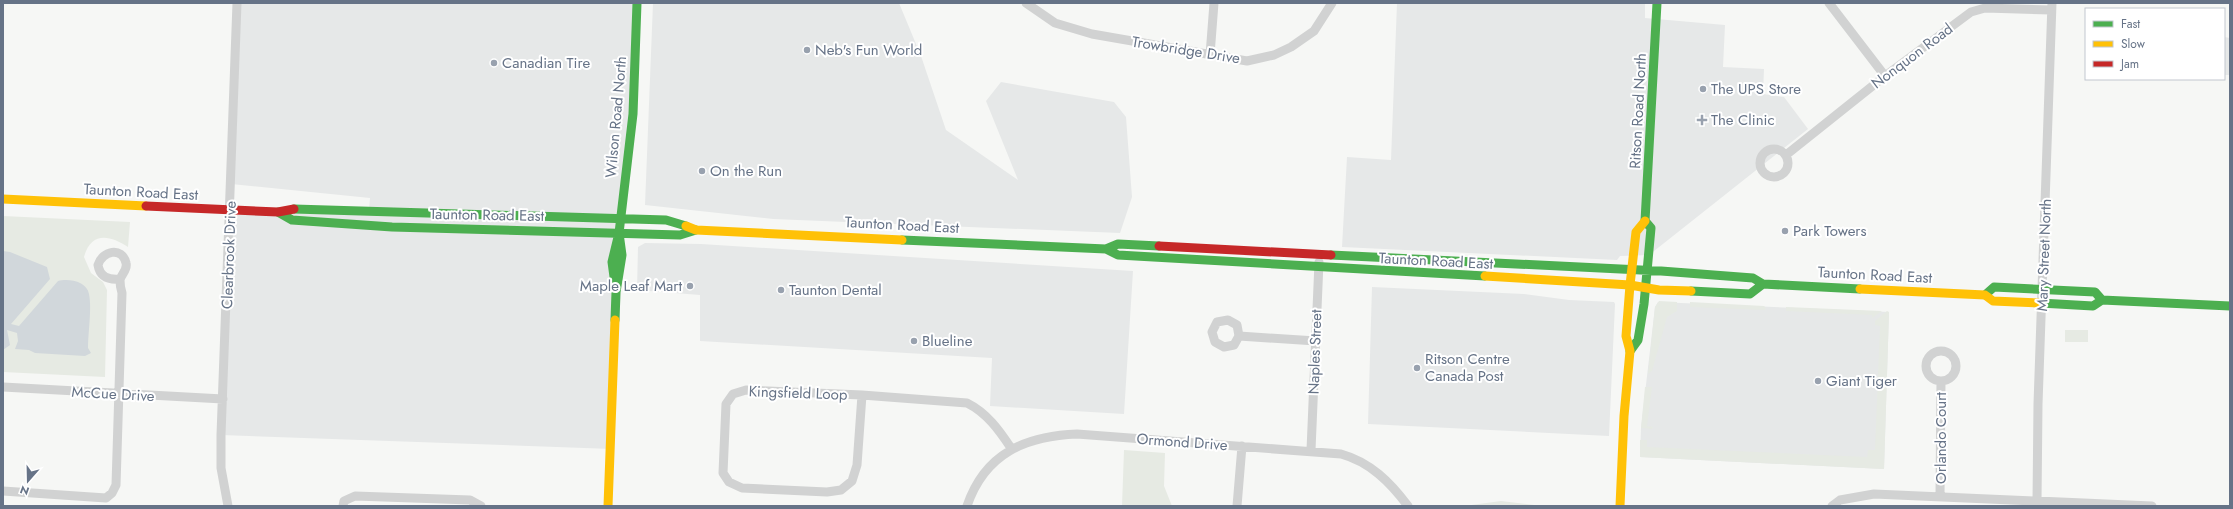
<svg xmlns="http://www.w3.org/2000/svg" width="2233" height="509" viewBox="0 0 2233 509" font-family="Jost,sans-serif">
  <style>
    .built { fill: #e6e8e8 }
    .green { fill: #e6eae3 }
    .water { fill: #d1d7db }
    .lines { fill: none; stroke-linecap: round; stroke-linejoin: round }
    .street { stroke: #d1d2d2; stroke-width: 9 }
    .fast { stroke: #4caf50; stroke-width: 9 }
    .slow { stroke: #ffc107; stroke-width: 9 }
    .jam { stroke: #c62828; stroke-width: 9 }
    .poi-dot { fill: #98a1ae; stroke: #fff; stroke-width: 1.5 }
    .labels { text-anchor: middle; stroke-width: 4; stroke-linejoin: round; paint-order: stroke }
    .poi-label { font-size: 15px; fill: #667387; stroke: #fff; text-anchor: start }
    .street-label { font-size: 15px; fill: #667387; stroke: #fff }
  </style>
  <rect width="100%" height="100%" fill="#f6f7f5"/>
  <path class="built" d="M237 3H637L612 449 221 435 230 210 369 211 370 198 231 184Z
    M653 3H899L921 56 946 130 1018 180 986 101 1001 82 1114 102 1126 117 1132 197 1120 233 773 219 645 205Z
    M1397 3H1645V18L1725 25 1723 67 1764 69 1763 94 1784 97 1808 129 1649 255 1620 256 1617 260 1342 247 1347 157 1391 160Z
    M2224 37 2230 38V75H2224Z
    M645 243 701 244 1133 271 1124 414 990 406 992 358 700 341V295L637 290 638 247Z
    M1372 287 1524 294 1569 300 1614 302 1615 304 1609 436 1368 424Z
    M1658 302 1889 312 1884 469 1640 457 1641 428 1655 307Z"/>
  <path class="green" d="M3 216 130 222 128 247C110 235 91 231 84 257L91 273 103 282 107 290 105 377 3 372Z
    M1659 301 1677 302V311L1667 317 1652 371 1648 374 1655 307Z
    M1690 302 1764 306 1766 308 1765 310 1690 307Z
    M1786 307 1882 311 1872 318V315L1786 311Z
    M1887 311 1889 312 1884 469 1640 457V440H1647V447L1867 457 1868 450H1875L1880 326 1875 325V321Z
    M2065 330H2088V342H2065Z
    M1645 387H1652L1647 426 1653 427 1652 429 1641 428Z
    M1124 450 1165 453 1164 486 1172 506H1122Z
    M1501 501 1543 506H1464Z"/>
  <path class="water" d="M3 251 10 252 47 267 50 279 11 324 19 326 58 281C68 278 87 281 89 294 92 309 88 332 88 348L91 353 85 356 35 353 29 350 15 349 18 341 17 333 7 330 10 345 3 350Z"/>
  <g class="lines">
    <path class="street" d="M1026 3 1055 23 1092 34 1247 61 1274 55 1291 47 1314 31 1332 3
      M1829 3 1885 76
      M1210 55 1214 3
      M1760 163a14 14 0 1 1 28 0a14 14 0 1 1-28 0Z
      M1786 155 1885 76 1971 12 1985 8 2051 10
      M1239 336 1237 325 1228 320 1217 322 1212 332 1215 342 1224 347 1234 345 1239 336 1316 341
      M1926 366a15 15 0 1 1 30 0a15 15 0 1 1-30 0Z
      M3 387 223 399
      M862 395 857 465 852 481 841 490 827 492 742 488 729 482 723 473 726 404 733 394 746 390 862 395 967 403C987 413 999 430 1011 448
      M1311 450 1319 262
      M3 491 106 498 112 493 116 485 122 293C121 290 120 284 120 280 121 274 128 270 126 263 122 246 102 251 98 265 100 277 108 280 120 279
      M1940 496 1941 381
      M2037 501 2038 404 2052 3
      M228 506 221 468V435L237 3
      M343 506 344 501 355 496 470 500 481 506
      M967 506C985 453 1026 436 1077 434L1341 454C1370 462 1390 482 1408 506
      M1237 506 1242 446
      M1832 506 1840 500 1874 494 2152 506"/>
    <path class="fast" d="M294 209 666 220 686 226
      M278 212 292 220 392 227 680 235 696 230
      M902 240 1106 249 1118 244 1159 246
      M1106 249 1118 255 1485 276
      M1331 255 1661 271 1753 278 1763 284 1860 289
      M1691 291 1750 294 1763 284
      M616 292 612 262 619 233 633 114 637 3
      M1985 295 1994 287 2095 292 2102 300
      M2040 303 2093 306 2102 300 2230 306
      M615 320 616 292 622 255 619 233
      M1630 351 1638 340 1644 304 1651 228 1645 221 1657 3"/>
    <path class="slow" d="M3 199 146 206
      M686 226 696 230 902 240
      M1485 276 1630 285 1659 290 1691 291
      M1860 289 1985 295 1993 301 2040 303
      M608 506 615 320
      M1620 506 1624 416 1630 351 1626 336 1630 285 1636 232 1645 221"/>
    <path class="jam" d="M146 206 278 212 294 209
      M1159 246 1331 255"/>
  </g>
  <g class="poi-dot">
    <circle cx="807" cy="50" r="4"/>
    <circle cx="494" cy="63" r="4"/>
    <circle cx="1703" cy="89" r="4"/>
    <path d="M1700 114h4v4h4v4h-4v4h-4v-4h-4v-4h4z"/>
    <circle cx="702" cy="171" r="4"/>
    <circle cx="1785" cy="231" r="4"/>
    <circle cx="690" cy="286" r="4"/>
    <circle cx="781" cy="290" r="4"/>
    <circle cx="914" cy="341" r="4"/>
    <circle cx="1417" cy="368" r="4"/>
    <circle cx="1818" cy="381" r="4"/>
  </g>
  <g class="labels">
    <g class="poi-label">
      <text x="815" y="55">Neb's Fun World</text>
      <text x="502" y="68">Canadian Tire</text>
      <text x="1711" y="94">The UPS Store</text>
      <text x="1711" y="125">The Clinic</text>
      <text x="710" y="176">On the Run</text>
      <text x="1793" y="236">Park Towers</text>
      <text x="682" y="291" text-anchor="end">Maple Leaf Mart</text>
      <text x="789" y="295">Taunton Dental</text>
      <text x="922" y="346">Blueline</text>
      <text x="1425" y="364">Ritson Centre<tspan x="1425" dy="17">Canada Post</tspan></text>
      <text x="1826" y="386">Giant Tiger</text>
    </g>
    <g class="street-label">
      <text transform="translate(1186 50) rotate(9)" y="5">Trowbridge Drive</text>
      <text transform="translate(1912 56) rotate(-37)" y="5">Nonquon Road</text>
      <text transform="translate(1638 111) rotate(-87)" y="5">Ritson Road North</text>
      <text transform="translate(616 117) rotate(-85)" y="5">Wilson Road North</text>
      <text transform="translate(141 192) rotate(3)" y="5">Taunton Road East</text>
      <text transform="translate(487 215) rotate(1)" y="5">Taunton Road East</text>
      <text transform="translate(902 225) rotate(3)" y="5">Taunton Road East</text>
      <text transform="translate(229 255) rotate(-88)" y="5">Clearbrook Drive</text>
      <text transform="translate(2044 255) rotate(-88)" y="5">Mary Street North</text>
      <text transform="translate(1436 261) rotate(3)" y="5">Taunton Road East</text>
      <text transform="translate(1875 275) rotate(3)" y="5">Taunton Road East</text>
      <text transform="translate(1315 352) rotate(-88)" y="5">Naples Street</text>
      <text transform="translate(798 393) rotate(2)" y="5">Kingsfield Loop</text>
      <text transform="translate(113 394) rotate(3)" y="5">McCue Drive</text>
      <text transform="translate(1941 438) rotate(-90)" y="5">Orlando Court</text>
      <text transform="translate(1182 442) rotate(4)" y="5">Ormond Drive</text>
    </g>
  </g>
  <rect width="2233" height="509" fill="none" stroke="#667387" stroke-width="8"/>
  <rect x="2085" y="8" width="140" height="72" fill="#ffffff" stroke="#c2c7cf"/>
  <rect x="2093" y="21" width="20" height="6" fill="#4caf50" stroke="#c2c7cf"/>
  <text x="2121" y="28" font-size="12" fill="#667387">Fast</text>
  <rect x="2093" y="41" width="20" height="6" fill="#ffc107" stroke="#c2c7cf"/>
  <text x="2121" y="48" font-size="12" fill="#667387">Slow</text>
  <rect x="2093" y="61" width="20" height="6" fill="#c62828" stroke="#c2c7cf"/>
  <text x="2121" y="68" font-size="12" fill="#667387">Jam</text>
  <g transform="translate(28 481) rotate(200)" stroke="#ffffff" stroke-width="3" paint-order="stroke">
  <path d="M0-3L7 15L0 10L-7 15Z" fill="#667387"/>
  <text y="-6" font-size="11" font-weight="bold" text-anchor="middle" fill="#667387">N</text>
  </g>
</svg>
